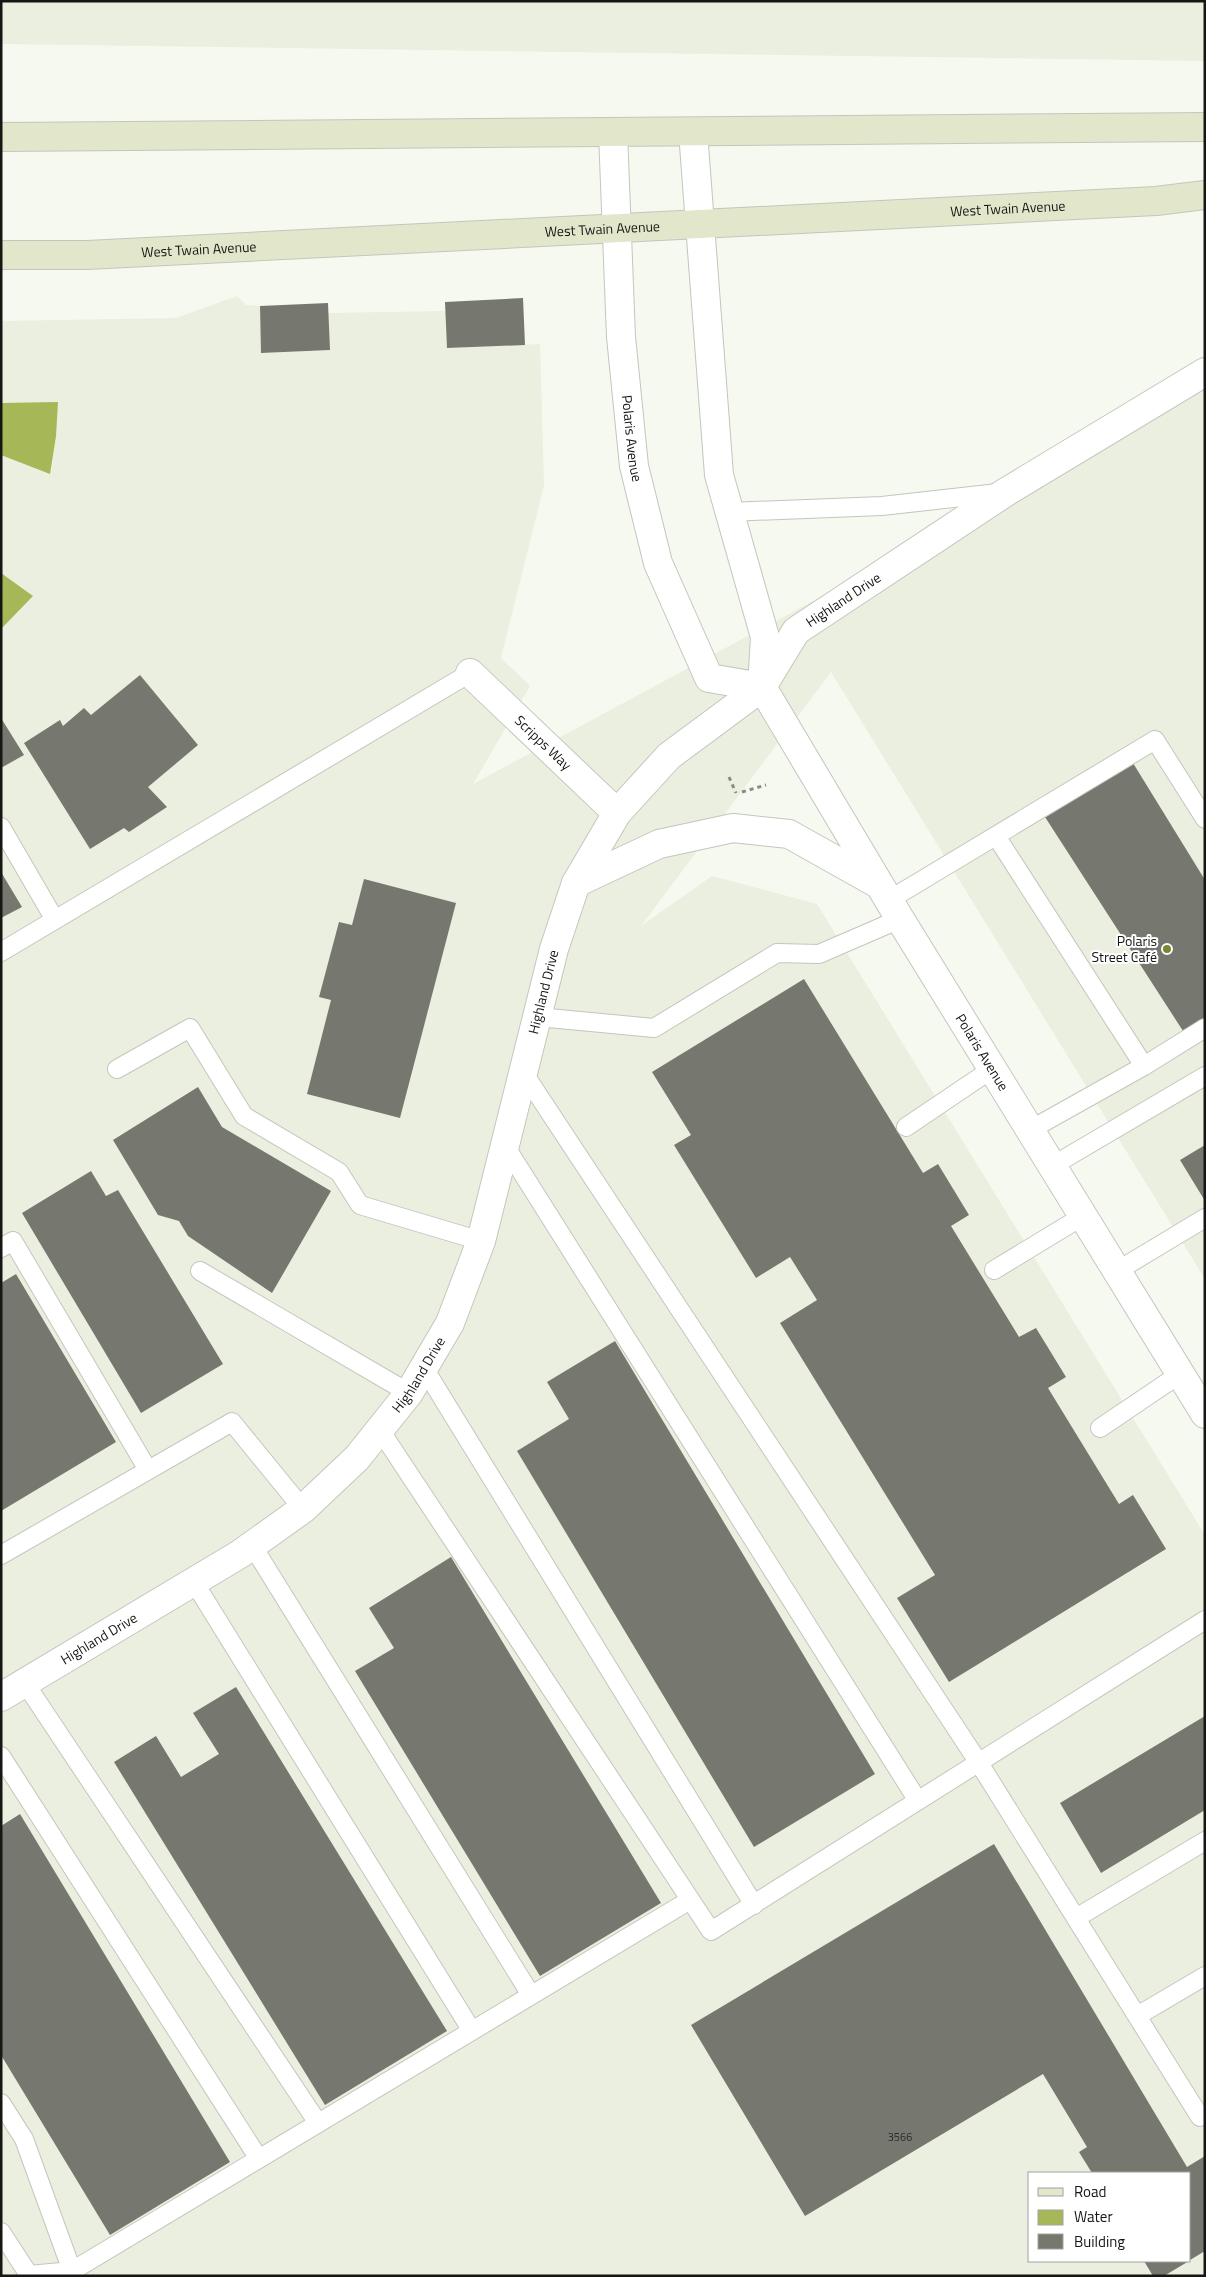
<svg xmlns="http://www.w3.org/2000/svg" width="1206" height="2277" viewBox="0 0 1206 2277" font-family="'Titillium Web',sans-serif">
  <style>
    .built { fill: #ebefdf; fill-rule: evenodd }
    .water { fill: #a6b758 }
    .building { fill: #767870 }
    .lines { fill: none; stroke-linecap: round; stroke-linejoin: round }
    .service-casing { stroke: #c4c6bd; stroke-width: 20 }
    .minor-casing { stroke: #c4c6bd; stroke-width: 30 }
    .tertiary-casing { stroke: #c4c6bd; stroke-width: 30 }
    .secondary-casing { stroke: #c4c6bd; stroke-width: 30 }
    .path { stroke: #8a8b85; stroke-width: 3; stroke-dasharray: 4 4; stroke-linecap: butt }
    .service { stroke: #fff; stroke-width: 18 }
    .minor { stroke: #fff; stroke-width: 28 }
    .tertiary { stroke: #fff; stroke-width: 28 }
    .secondary { stroke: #e2e6cb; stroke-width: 28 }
    .poi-dot { fill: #798735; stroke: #fff; stroke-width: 2 }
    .labels { text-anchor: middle; stroke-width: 4; stroke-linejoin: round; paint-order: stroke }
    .number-label { font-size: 11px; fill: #2e2e2a }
    .street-label { font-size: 14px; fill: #161613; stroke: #fff }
    .poi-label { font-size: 14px; fill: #161613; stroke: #fff; text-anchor: end }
  </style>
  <rect width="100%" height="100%" fill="#f6f9f0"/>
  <path class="built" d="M1 1H1205V61L1 44Z
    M237 296 246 305 260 306 262 353 329 350 328 313 446 311 448 348 540 344 544 486 501 658 530 686 473 784 1205 390V1279L831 672 641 926 712 876 817 904 1205 1535V2276H1V321L176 318ZM1030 2173H1190V2261H1030Z"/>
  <path class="water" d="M58 402 56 436 50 474 1 455V403Z
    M1 573 33 596 1 629Z"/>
  <path class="building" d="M523 298 525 345 447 348 445 302Z
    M328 303 330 350 261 353 260 306Z
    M140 675 198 745 148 787 167 807 129 832 124 828 90 849 24 743 60 720 63 726 84 708 91 715Z
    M1 718 24 755 1 768Z
    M1133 763 1205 880V1018L1183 1031 1045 817Z
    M1 872 22 907 1 918Z
    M364 879 456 903 400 1118 307 1094 331 1000 319 997 339 922 352 925Z
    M804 979 923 1173 938 1164 969 1215 951 1226 1019 1337 1036 1328 1066 1377 1048 1388 1119 1504 1133 1495 1166 1549 949 1682 897 1598 935 1575 780 1323 817 1300 790 1257 756 1278 674 1145 691 1135 652 1072Z
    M198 1087 222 1127 331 1191 272 1293 188 1236 179 1221 158 1215 113 1140Z
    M1205 1145V1201L1180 1160Z
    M91 1171 106 1196 118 1190 223 1364 141 1413 22 1213Z
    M16 1274 116 1442 1 1511V1283Z
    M615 1341 875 1774 754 1847 517 1451 569 1419 547 1382Z
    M451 1557 661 1903 540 1976 355 1671 394 1648 369 1608Z
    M236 1687 447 2031 325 2105 114 1762 156 1736 181 1777 219 1754 193 1713Z
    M1205 1716V1810L1101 1873 1060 1803Z
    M20 1814 230 2162 110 2235 1 2055V1826Z
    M994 1844 1187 2167 1205 2156V2251L1190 2260V2173H1092L1079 2152 1087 2147 1043 2074 805 2216 691 2025Z
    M1144 2261H1189L1164 2276H1153Z"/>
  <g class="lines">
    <g class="service-casing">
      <path id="service" d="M728 512 882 506 998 493
        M1 827 55 920
        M996 836 1144 1066
        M889 900 1155 740 1205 819
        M1 952 470 673
        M538 1017 654 1028 777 953 819 954 900 919
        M117 1069 190 1028 244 1116 339 1172 360 1205 481 1241
        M523 1072 979 1763 1200 2117 1205 2115
        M906 1127 992 1069
        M1030 1130 1144 1066 1205 1028
        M504 1144 918 1801
        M1052 1166 1205 1076
        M1 1248 13 1241 148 1470
        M994 1270 1083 1216
        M200 1271 409 1393
        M1117 1271 1205 1218
        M424 1368 754 1905
        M1100 1428 1180 1374
        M380 1430 711 1931 1205 1620
        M252 1545 531 1995
        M1 1555 232 1422 303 1509
        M194 1582 472 2031
        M25 1683 318 2123
        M1 1756 259 2159
        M1076 1918 1205 1841
        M1137 2016 1205 1976
        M1 2103 24 2139 72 2271
        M1 2232 29 2275 72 2271 690 1900"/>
    </g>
    <g class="minor-casing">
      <g id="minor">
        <path id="s1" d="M470 673 617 813"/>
        <path id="s2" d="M1 1697 240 1554 303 1509 357 1458 409 1393 450 1323 481 1241 554 949 576 883 617 813 669 756 762 687 796 631 1006 492 1205 372"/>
      </g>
    </g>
    <g class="tertiary-casing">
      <g id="tertiary">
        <path id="s3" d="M693 132 719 475 765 637 762 687 900 919 1205 1414"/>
        <path id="s4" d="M613 133 621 337 634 466 658 563 709 678 762 687"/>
        <path d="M576 883 659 844 733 828 789 834 878 884"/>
      </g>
    </g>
    <g class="secondary-casing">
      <g id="secondary">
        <path d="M1 137 1205 127"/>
        <path id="s5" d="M1 255H87L1156 201 1205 195"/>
      </g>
    </g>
    <path class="path" d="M729 777 736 793
      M742 792 766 785"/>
    <use href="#service" class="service"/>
    <use href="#minor" class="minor"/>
    <use href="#tertiary" class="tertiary"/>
    <use href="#secondary" class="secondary"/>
  </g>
  <circle class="poi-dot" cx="1167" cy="949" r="5"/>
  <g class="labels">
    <g class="number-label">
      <text x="900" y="2141">3566</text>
    </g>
    <g class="street-label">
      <text dy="5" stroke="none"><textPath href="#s5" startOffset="1008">West Twain Avenue</textPath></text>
      <text dy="5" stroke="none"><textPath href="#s5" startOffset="602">West Twain Avenue</textPath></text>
      <text dy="5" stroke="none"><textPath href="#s5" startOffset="198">West Twain Avenue</textPath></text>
      <text dy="5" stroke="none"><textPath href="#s4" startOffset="306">Polaris Avenue</textPath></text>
      <text dy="5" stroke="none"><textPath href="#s2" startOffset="1449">Highland Drive</textPath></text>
      <text dy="5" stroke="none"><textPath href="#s1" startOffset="101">Scripps Way</textPath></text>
      <text dy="5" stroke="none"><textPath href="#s2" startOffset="939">Highland Drive</textPath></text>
      <text dy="5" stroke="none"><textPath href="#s3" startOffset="989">Polaris Avenue</textPath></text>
      <text dy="5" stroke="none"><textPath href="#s2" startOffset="534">Highland Drive</textPath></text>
      <text dy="5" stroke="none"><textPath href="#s2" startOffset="114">Highland Drive</textPath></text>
    </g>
    <g class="poi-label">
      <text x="1157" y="946">Polaris<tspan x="1157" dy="16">Street Café</tspan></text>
    </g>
  </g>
  <rect width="1206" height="2277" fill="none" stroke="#161613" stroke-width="5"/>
  <rect x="1028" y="2172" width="162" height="90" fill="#ffffff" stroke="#a2a2a1"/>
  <rect x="1038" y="2188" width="25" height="8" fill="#e2e6cb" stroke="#a2a2a1"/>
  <text x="1074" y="2197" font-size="15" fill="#161613">Road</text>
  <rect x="1038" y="2210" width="25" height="15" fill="#a6b758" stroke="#a2a2a1"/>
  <text x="1074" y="2222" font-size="15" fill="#161613">Water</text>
  <rect x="1038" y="2234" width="25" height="15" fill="#767870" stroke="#a2a2a1"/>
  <text x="1074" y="2247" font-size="15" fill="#161613">Building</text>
</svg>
